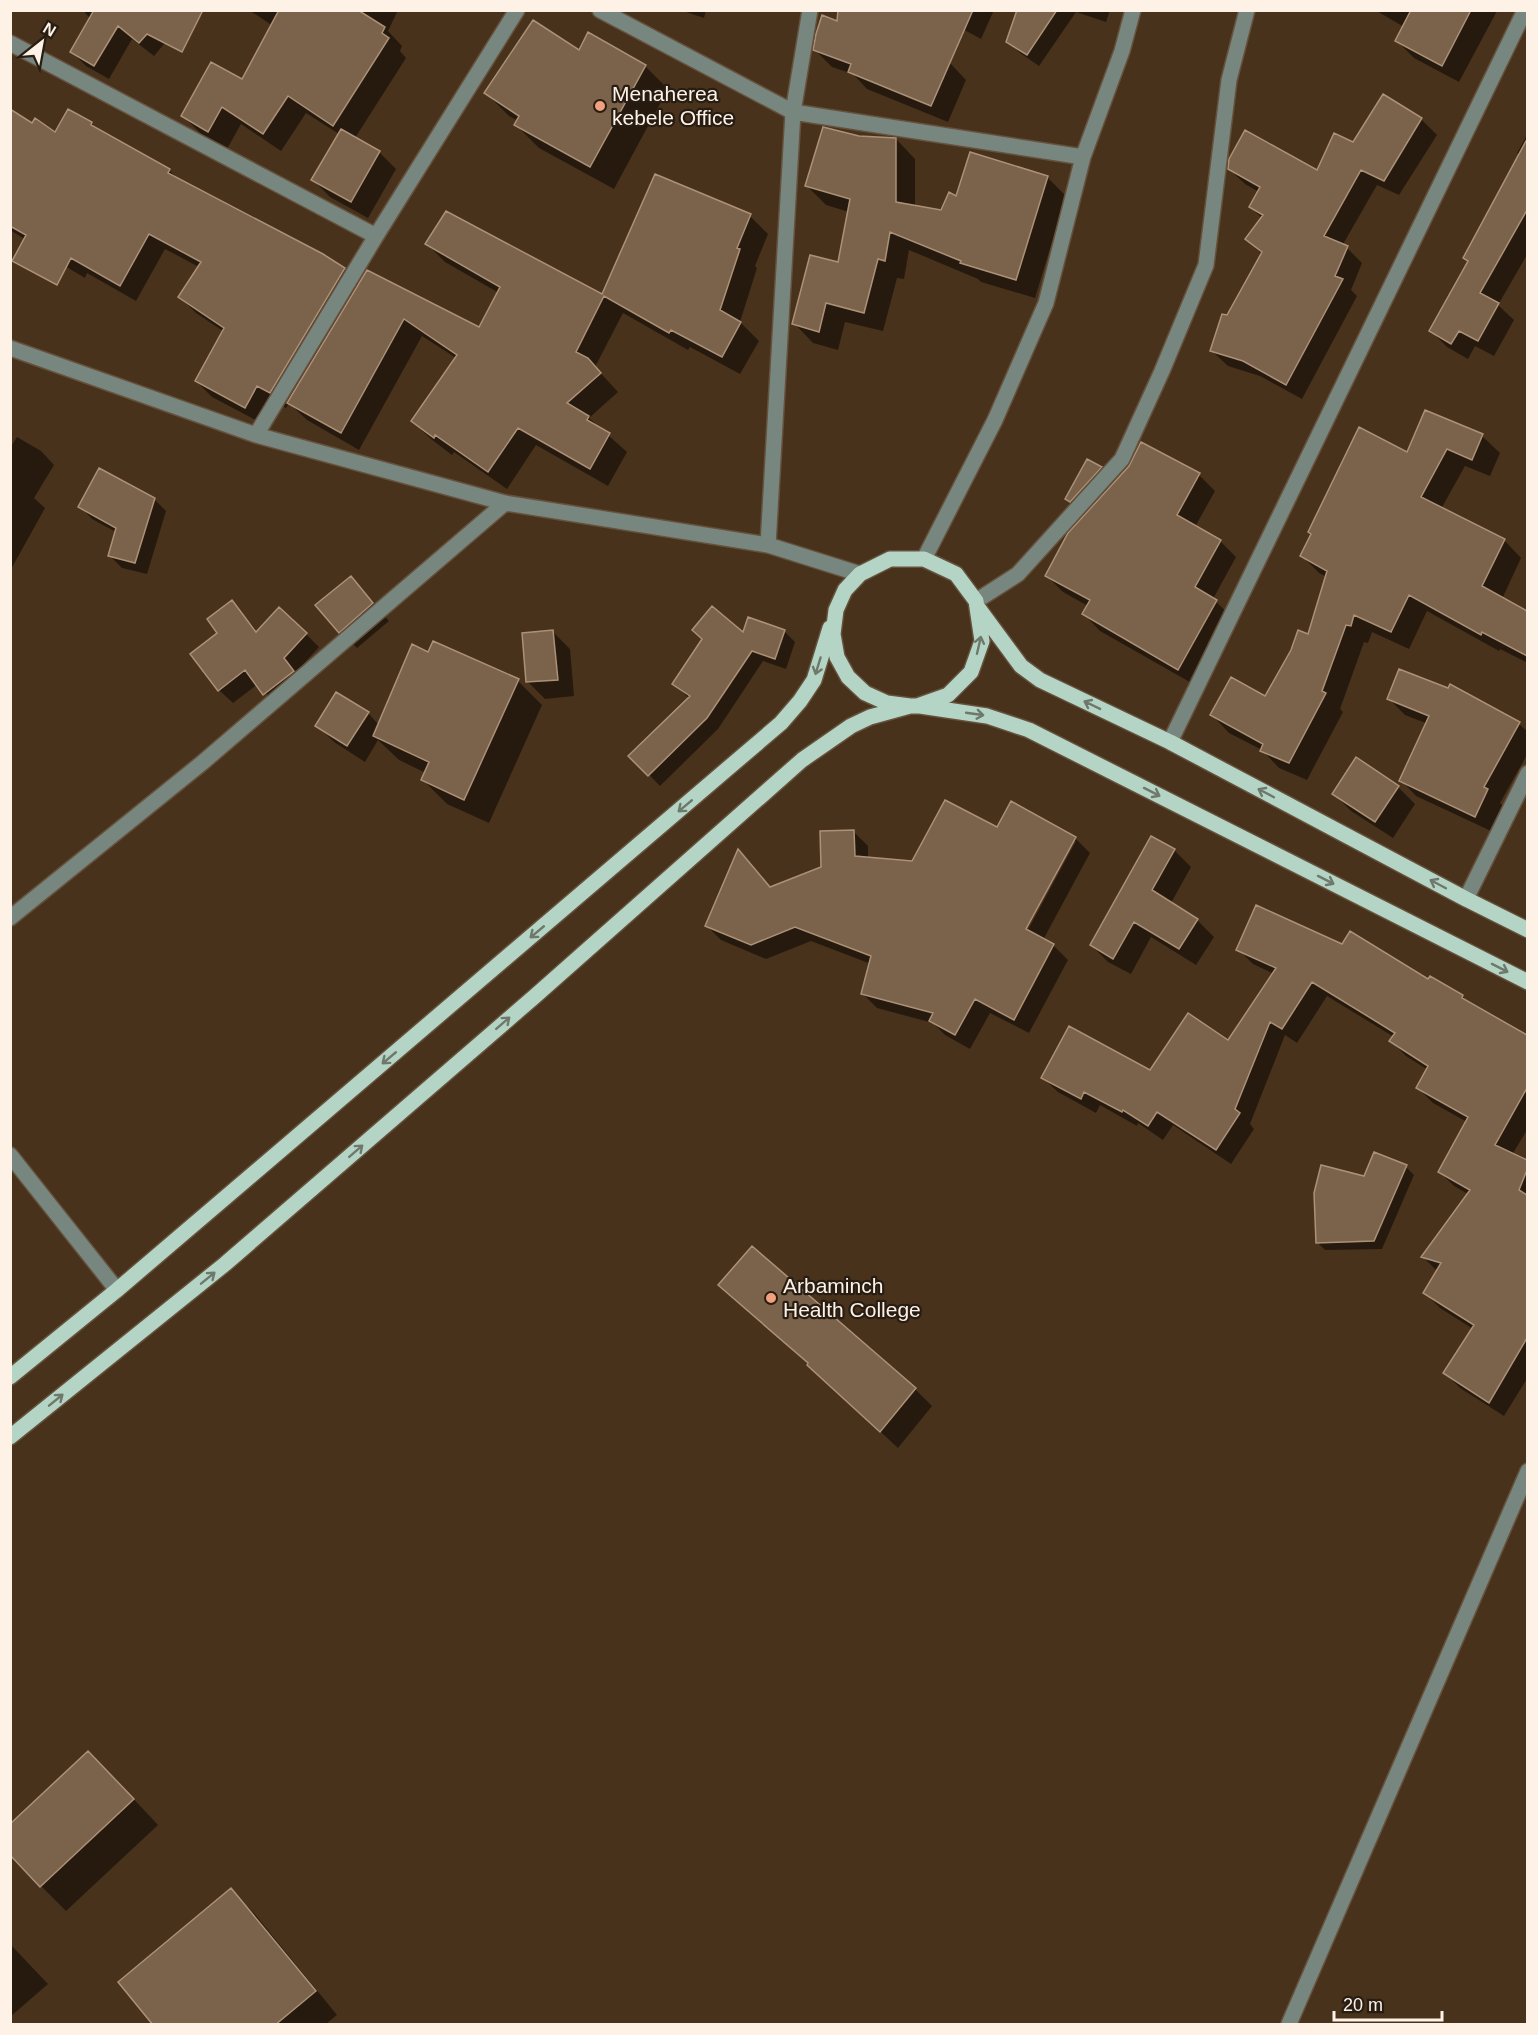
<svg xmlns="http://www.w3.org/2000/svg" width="1538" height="2035" viewBox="0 0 1538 2035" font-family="Arial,sans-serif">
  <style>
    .shadow { fill: #0007; fill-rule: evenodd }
    .building { fill: #7b624a; stroke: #ac9178; stroke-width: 1.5 }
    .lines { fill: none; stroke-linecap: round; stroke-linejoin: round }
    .minor-casing { stroke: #65513c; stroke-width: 18 }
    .major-casing { stroke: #65513c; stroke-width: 18 }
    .minor { stroke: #77867f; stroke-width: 15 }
    .major { stroke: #b4d5c6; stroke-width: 15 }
    .oneway { stroke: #6e796c }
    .poi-dot { fill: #f1a17d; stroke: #271d13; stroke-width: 2 }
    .labels { text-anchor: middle; stroke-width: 4.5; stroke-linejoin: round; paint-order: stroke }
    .poi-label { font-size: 21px; fill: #fef2e7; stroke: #271d13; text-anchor: start }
  </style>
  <rect width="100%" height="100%" fill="#48321b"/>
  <path class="shadow" d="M85 10H179L175 31 154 56 132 39 109 79 86 66 72 52 91 19 85 13Z
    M249 10H398L388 31 402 46 400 51 406 58 355 138 379 152 396 169 368 218 330 197 313 180 339 134 306 113 281 151 241 124 227 149 201 134 183 116 243 81 273 26Z
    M680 10H706L704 18Z
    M928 10H994L981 39Z
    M1018 10H1110L1106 22 1076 12 1039 66 1020 53 1008 41Z
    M1375 10 1497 11 1459 82 1414 58 1397 41 1404 27Z
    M815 50 950 63 966 80 948 122 867 89 853 74 832 67Z
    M579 52 645 66 668 89 614 189 539 148 516 125 518 121 509 116 486 93Z
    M1383 96 1421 119 1437 135 1399 195 1377 185 1342 246 1347 248 1362 263 1351 290 1357 296 1302 399 1260 376 1228 366 1212 351 1228 317 1263 255 1247 239 1262 218 1250 207 1259 192 1245 184 1229 169 1318 173 1353 144Z
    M10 111 32 125 56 134 91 123 99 131 169 170 179 180 323 255 344 269 360 285 480 329 499 293 445 262 427 244 603 296 750 216 768 234 755 266 757 268 740 322 759 341 740 374 690 347 688 350 623 313 595 367 618 392 589 418 627 452 608 486 536 445 507 489 454 452 452 455 431 439 412 421 456 358 422 336 359 450 307 420 289 403 286 408 274 401 261 423 212 397 196 381 223 331 196 313 180 297 199 267 165 249 136 301 87 273 85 278 43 253 36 246 10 230Z
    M1528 133V253L1498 305 1514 320 1494 356 1475 346 1468 359 1447 347 1431 331 1469 262 1520 156 1517 153Z
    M859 137 896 139 915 159V207L941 212 957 198 1047 177 1066 196 1035 298 981 282 978 279 909 250 904 279 897 278 883 331 845 322 838 350 813 343 794 323 840 264 849 212 826 205 807 186Z
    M1482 436 1500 453 1490 476 1465 466 1441 509 1504 540 1521 558 1502 599 1528 613V663L1500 649 1499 651 1427 611 1409 649 1372 632 1368 643 1364 642 1340 709 1343 712 1307 780 1279 768 1262 750 1229 733 1212 715 1266 698 1309 636 1327 577 1319 573 1302 556 1407 454Z
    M17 437 41 451 54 465 34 498 45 508 10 571V448Z
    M1101 468 1116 483 1199 475 1215 491 1195 527 1220 541 1236 557 1213 599 1233 618 1195 685 1100 631 1084 614 1088 606 1063 592 1047 576 1085 517 1067 499Z
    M154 499 166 511 147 574 122 568 110 556 116 532 92 519 80 506Z
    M351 578 389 621 357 648 340 632Z
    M232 601 258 632 306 634 319 647 296 672 306 685 278 707 258 684 233 703 219 690 192 655 219 633Z
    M784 631 795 642 786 669 763 661 718 729 660 786 631 756 690 699 674 684 744 635Z
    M553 632 570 649 574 696 545 699 528 682Z
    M429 654 518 681 542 705 489 823 447 804 423 780 426 773 399 760 378 740 365 762 334 742 317 725 368 713 379 725Z
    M1450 686 1519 724 1528 732V753L1500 803 1503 806 1491 831 1416 796 1401 780 1428 724 1405 715 1389 699 1448 689Z
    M1357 759 1398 787 1415 804 1393 838 1351 811 1334 794Z
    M1012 803 1075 838 1090 853 1043 940 1053 945 1068 960 1029 1033 990 1013 970 1049 945 1035 933 1023 877 1008 862 993 871 964 811 941 766 959 721 940 707 926 738 851 772 888 823 868 853 831 868 846V858L913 862 998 829ZM1072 841H1076L1024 937 1021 935Z
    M1174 850 1191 867 1171 903 1197 920 1214 937 1196 965 1151 937 1131 974 1108 962 1091 945Z
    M1238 949 1428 981 1430 978 1463 997 1470 1004 1528 1036V1128L1512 1155 1528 1161V1377L1504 1416 1460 1388 1445 1373 1473 1329 1440 1308 1425 1293 1438 1272 1423 1257 1468 1194 1454 1186 1439 1171 1467 1122 1433 1103 1418 1088 1428 1070 1406 1056 1391 1041 1394 1037 1327 996 1297 1043 1285 1035 1250 1124 1254 1129 1231 1164 1173 1125 1163 1140 1138 1123 1137 1126 1100 1105 1096 1113 1058 1092 1043 1078 1150 1072 1229 1042 1274 974 1253 964Z
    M1406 1167 1414 1175 1382 1249 1325 1250 1317 1242 1365 1178Z
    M720 1285 915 1389 932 1406 898 1448 809 1365Z
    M114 1778 158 1825 66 1911 41 1886Z
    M231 1890 254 1913 337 2015 326 2024H156Z
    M10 1944 48 1984 10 2017Z"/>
  <path class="building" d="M94 10H203L182 52 147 34 139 43 118 26 94 66 70 52Z
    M279 10H358L385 27 382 33 389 38 333 126 288 96 263 134 222 107 208 132 181 116 211 62 242 79Z
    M838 10H973L931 106 848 72 851 64 813 50 816 34 822 15 837 21Z
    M1017 10H1057L1027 55 1006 42Z
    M1411 10H1471L1442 66 1395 41Z
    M533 20 579 50 588 32 646 65 590 167 514 125 519 116 484 93Z
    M1383 94 1422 118 1384 181 1361 170 1324 236 1348 246 1335 276 1343 279 1286 385 1243 361 1210 351 1222 314 1227 315 1262 252 1245 239 1263 215 1249 207 1260 187 1228 169 1229 159 1245 130 1317 170 1334 133 1353 142Z
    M10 109 32 123 35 118 55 132 68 109 92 122 91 125 170 169 168 173 323 254 345 268 270 393 257 386 245 408 195 381 224 328 178 297 201 262 149 234 120 286 71 258 57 285 12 261 26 235 10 226Z
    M823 127 859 136 896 138V202L941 210 949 192 956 196 970 152 1048 176 1016 280 960 263 961 261 890 232 885 261 878 259 864 313 826 303 819 332 792 324 810 255 838 262 850 199 805 186Z
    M341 129 380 151 351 202 311 180Z
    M1527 139V210L1480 293 1499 303 1478 341 1459 331 1451 344 1429 331 1468 261 1463 258Z
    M655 174 751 214 737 248 740 249 720 310 741 322 722 357 671 330 669 333 604 296 576 352 588 358 601 373 567 403 589 416 587 420 610 433 590 469 518 428 488 472 435 435 434 438 411 421 457 355 404 319 341 433 287 403 367 270 479 327 500 287 425 244 446 211 602 294Z
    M1425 410 1483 434 1472 460 1447 449 1421 497 1505 539 1482 586 1527 611V656L1482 632 1481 635 1409 595 1391 632 1354 615 1351 626 1346 625 1322 691 1326 693 1289 763 1260 751 1263 744 1210 715 1231 677 1265 696 1291 650 1298 630 1308 634 1327 571 1300 556 1311 534 1308 532 1359 427 1407 452Z
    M1141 442 1200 473 1177 515 1221 540 1195 587 1217 600 1178 670 1082 614 1090 600 1045 576 1068 533 1129 466Z
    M1087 459 1102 467 1070 502 1065 499Z
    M99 468 155 498 135 563 108 556 116 528 78 507Z
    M351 576 373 603 339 633 315 605Z
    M232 600 256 632 279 607 307 633 284 658 294 671 263 695 245 670 218 691 190 654 217 633 207 619Z
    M712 606 743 632 748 617 785 630 775 659 752 651 707 718 648 776 628 756 690 696 672 684 702 639 692 630Z
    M553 630 558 680 526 682 522 633Z
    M433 641 519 679 464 800 421 780 429 762 373 736 412 644 428 652Z
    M1399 669 1448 688 1450 684 1520 722 1484 787 1488 789 1475 817 1399 781 1429 716 1387 699Z
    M336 692 369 712 347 746 315 726Z
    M1356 757 1399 786 1375 822 1332 794Z
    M945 800 997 827 1011 801 1076 837 1026 929 1054 944 1014 1020 975 999 955 1035 929 1021 933 1013 861 994 871 956 795 927 751 945 705 926 738 849 770 887 821 867 820 831 854 830 855 856 912 861Z
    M1151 836 1175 849 1152 890 1198 919 1179 949 1134 922 1113 959 1090 945Z
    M1256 905 1342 944 1350 931 1428 979 1430 976 1463 995 1462 998 1527 1035V1088L1495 1145 1527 1160V1170L1519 1190 1527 1195V1338L1489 1403 1443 1373 1474 1325 1423 1293 1441 1263 1421 1257 1470 1190 1438 1172 1468 1117 1416 1088 1428 1066 1389 1041 1395 1033 1312 982 1282 1029 1270 1022 1235 1109 1240 1113 1216 1150 1157 1112 1148 1126 1123 1110 1122 1112 1084 1092 1081 1099 1041 1078 1069 1026 1150 1070 1188 1013 1228 1040 1276 968 1236 950Z
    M1374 1152 1407 1165 1374 1241 1316 1243 1314 1193 1321 1165 1364 1176Z
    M752 1246 916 1388 880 1432 807 1365 808 1363 718 1285Z
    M88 1751 134 1799 40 1887 10 1855V1824Z
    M231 1888 316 1991 275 2025H153L118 1982Z"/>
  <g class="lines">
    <g class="minor-casing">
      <path id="minor" d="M600 10 793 112 1083 157
        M10 43 376 236
        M10 348 256 435 505 503 768 545 860 574
        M256 435 376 236 517 10
        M768 545 793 112 810 10
        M924 559 995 420 1046 303 1083 157 1122 51 1133 10
        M976 601 1018 574 1122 459 1162 371 1206 265 1229 80 1247 10
        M1170 742 1525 10
        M1466 899 1528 773
        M10 918 202 763 505 503
        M10 1155 117 1290
        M1289 2024 1528 1471"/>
    </g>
    <g class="major-casing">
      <path id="major" d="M979 609 1021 666 1040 680 1170 742 1466 899 1528 930
        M920 706 987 716 1029 730 1528 982
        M10 1377 117 1290 781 723 800 701 814 680 830 628
        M10 1437 225 1264 534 997 802 760 851 726 870 717 910 706H917L948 695 971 672 982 641 976 601 956 574 924 559H890L860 574 845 590 836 610 833 634 837 657 848 677 865 693 887 703 910 706"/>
    </g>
    <use href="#minor" class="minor"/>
    <use href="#major" class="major"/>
  </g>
  <defs><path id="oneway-shaft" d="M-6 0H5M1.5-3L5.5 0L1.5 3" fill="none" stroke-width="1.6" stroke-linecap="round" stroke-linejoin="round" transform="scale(1.5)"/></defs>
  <g class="oneway">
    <use href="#oneway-shaft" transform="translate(979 645) rotate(-77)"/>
    <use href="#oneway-shaft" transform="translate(818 666) rotate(107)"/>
    <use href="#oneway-shaft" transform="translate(1092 705) rotate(-154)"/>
    <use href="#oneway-shaft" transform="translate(975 714) rotate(8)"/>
    <use href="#oneway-shaft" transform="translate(1152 792) rotate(27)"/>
    <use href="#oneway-shaft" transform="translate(1266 793) rotate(-152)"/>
    <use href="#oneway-shaft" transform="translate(685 806) rotate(140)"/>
    <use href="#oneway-shaft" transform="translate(1326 880) rotate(27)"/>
    <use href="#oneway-shaft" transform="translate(1438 884) rotate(-152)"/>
    <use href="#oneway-shaft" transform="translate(537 932) rotate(140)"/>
    <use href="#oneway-shaft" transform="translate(1500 968) rotate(27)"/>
    <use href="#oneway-shaft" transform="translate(503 1023) rotate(-41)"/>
    <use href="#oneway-shaft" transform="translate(389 1058) rotate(140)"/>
    <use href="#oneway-shaft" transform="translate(356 1151) rotate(-41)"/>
    <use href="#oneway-shaft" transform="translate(208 1278) rotate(-39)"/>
    <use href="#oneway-shaft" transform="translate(56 1400) rotate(-39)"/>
  </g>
  <g class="poi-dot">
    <circle cx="600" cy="106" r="6"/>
    <circle cx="771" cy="1298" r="6"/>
  </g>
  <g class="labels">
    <g class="poi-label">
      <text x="612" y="101">Menaherea<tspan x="612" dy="24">kebele Office</tspan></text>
      <text x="783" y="1293">Arbaminch<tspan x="783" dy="24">Health College</tspan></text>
    </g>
  </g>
  <rect width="1538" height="2035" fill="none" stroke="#fef2e7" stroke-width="24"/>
  <g transform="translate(42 42) rotate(31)" stroke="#271d13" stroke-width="4.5" paint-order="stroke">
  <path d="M0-4.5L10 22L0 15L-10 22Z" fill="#fef2e7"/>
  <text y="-9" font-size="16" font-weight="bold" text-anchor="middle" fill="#fef2e7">N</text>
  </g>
  <path d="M1334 2011v9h108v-9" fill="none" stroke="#fef2e7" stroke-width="3"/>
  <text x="1343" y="2011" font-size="18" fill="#fef2e7" stroke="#271d13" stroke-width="4.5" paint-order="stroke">20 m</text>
</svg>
